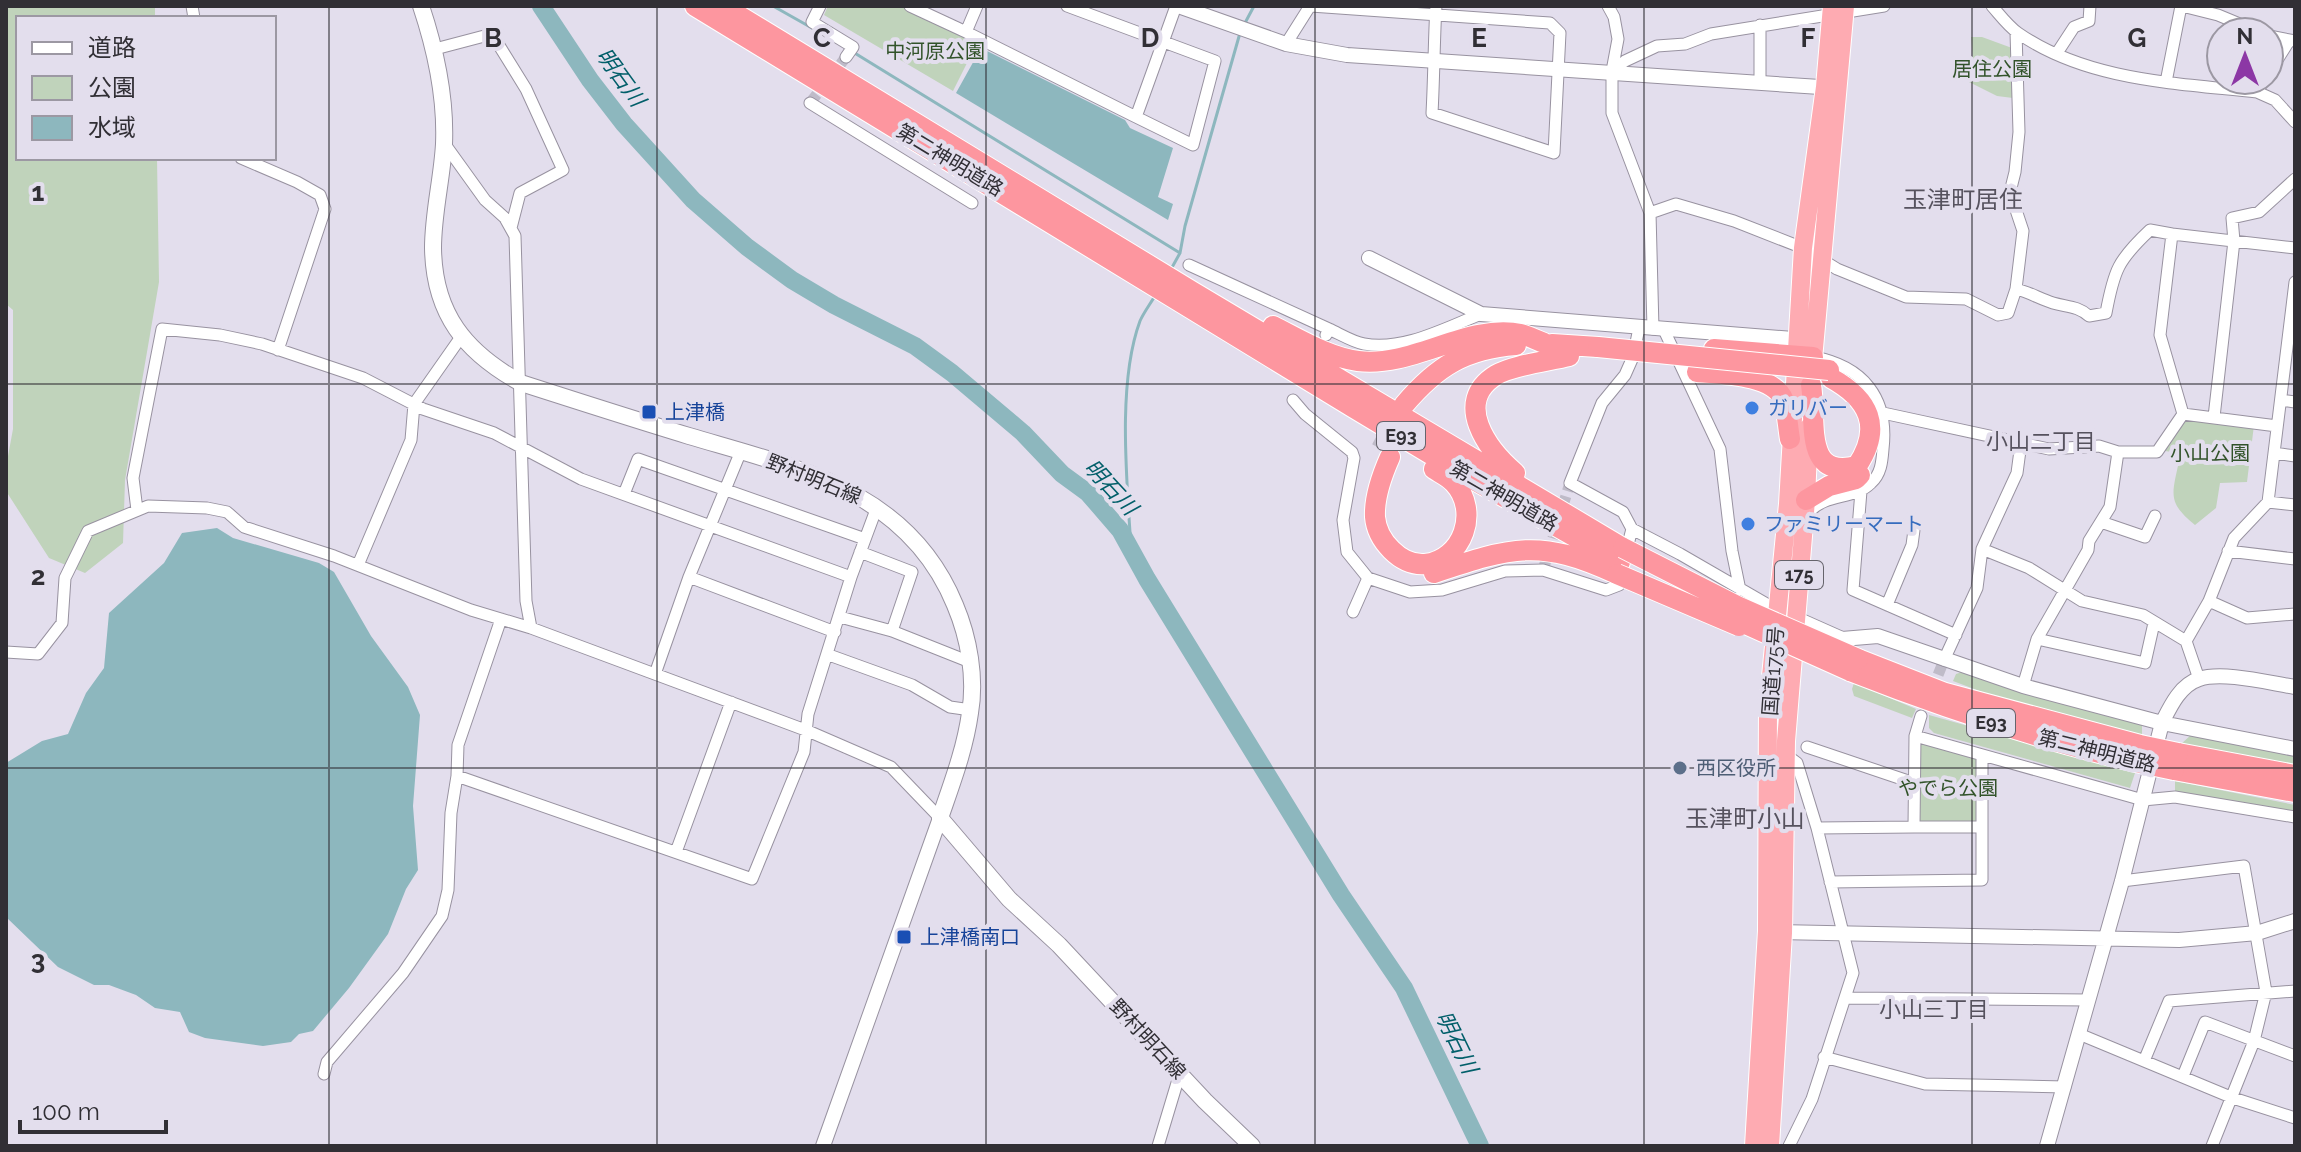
<svg xmlns="http://www.w3.org/2000/svg" width="2301" height="1152" viewBox="0 0 2301 1152" font-family="Raleway,'Noto Sans JP',sans-serif">
  <style>
    .green { fill: #c0d3bb }
    .water { fill: #8db7be }
    .lines { fill: none; stroke-linecap: round; stroke-linejoin: round }
    .stream { stroke: #8db7be; stroke-width: 3 }
    .river { stroke: #8db7be; stroke-width: 18 }
    .minor-tunnel { stroke: #bfbbc8; stroke-width: 11; stroke-dasharray: 11 5.5; stroke-linecap: butt }
    .motorway-tunnel { stroke: #bfbbc8; stroke-width: 20; stroke-dasharray: 20 10; stroke-linecap: butt }
    .minor-casing { stroke: #9892a0; stroke-width: 13 }
    .tertiary-casing { stroke: #9892a0; stroke-width: 16 }
    .secondary-casing { stroke: #9892a0; stroke-width: 18 }
    .trunk-casing { stroke: #fff; stroke-width: 20 }
    .motorway-casing { stroke: #fff; stroke-width: 22 }
    .minor { stroke: #fff; stroke-width: 11 }
    .tertiary { stroke: #fff; stroke-width: 14 }
    .secondary { stroke: #fff; stroke-width: 16 }
    .trunk { stroke: #feabb2; stroke-width: 18 }
    .motorway { stroke: #fd969f; stroke-width: 20 }
    .motorway-bridge-casing { stroke: #fff; stroke-width: 22; stroke-linecap: butt }
    .motorway-bridge { stroke: #fd969f; stroke-width: 20 }
    .grid { fill: none; stroke: #312f35; stroke-width: 2; stroke-opacity: 0.55 }
    .shop-dot { fill: #3f7fe0; stroke: #e3deed; stroke-width: 3 }
    .transit-dot { fill: #1a4fb4; stroke: #e3deed; stroke-width: 3 }
    .service-dot { fill: #5c6f8a; stroke: #e3deed; stroke-width: 3 }
    .labels { text-anchor: middle; stroke-width: 8; stroke-linejoin: round; paint-order: stroke }
    .shield { fill: #e3deed; stroke: #66646c; stroke-width: 2 }
    .shield-label { font-size: 18px; font-weight: bold; fill: #312f35 }
    .park-label { font-size: 20px; fill: #32532a; stroke: #e3deed }
    .street-label { font-size: 20px; fill: #312f35; stroke: #e3deed }
    .shop-label { font-size: 20px; fill: #366cbe; stroke: #e3deed; text-anchor: start }
    .transit-label { font-size: 20px; fill: #164399; stroke: #e3deed; text-anchor: start }
    .service-label { font-size: 20px; fill: #4e5e75; stroke: #e3deed; text-anchor: start }
    .water-label { font-size: 22px; font-style: italic; fill: #025f6a; stroke: #e3deed }
    .neighbourhood-label { font-size: 22px; fill: #56525e; stroke: #e3deed }
    .quarter-label { font-size: 24px; fill: #56525e; stroke: #e3deed }
    .grid-label { font-size: 26px; text-anchor: middle; font-weight: bold; fill: #312f35; stroke: #e3deed; stroke-width: 8; stroke-linejoin: round; paint-order: stroke }
  </style>
  <rect width="100%" height="100%" fill="#e3deed"/>
  <path class="green" d="M6 6H155V18H18V158H157L159 282 125 480 123 543 85 573 49 558 6 491V467L13 429V310L6 304Z
    M828 6H902L972 40 975 47 953 91 824 15Z
    M1971 37H1982L2012 48 2013 98 1997 96 1965 80 1973 60Z
    M2188 419 2254 425 2247 482 2220 483 2216 508 2195 525C2167 502 2172 495 2179 461L2172 452 2165 451 2163 446 2182 421Z
    M1962 672 2142 725V736L1998 698 1953 681 1956 674Z
    M1854 683 1916 709 1912 718 1854 696 1852 689Z
    M1929 715 2135 773 2130 788 1934 733 1929 728Z
    M2191 735 2295 752V765L2181 744Z
    M1922 742 1978 758 1977 819 1971 825 1923 824 1918 819 1919 745Z
    M2175 781 2295 805V812L2175 791Z"/>
  <path class="water" d="M981 48 1125 120 1130 128 1173 148 1158 197 1173 204 1168 220 956 93Z
    M217 528 233 538 319 563 334 572 371 636 408 687 420 715 413 806 418 870 406 889 388 934 349 988 313 1031 299 1034 291 1042 263 1046 205 1038 189 1032 180 1012 155 1008 136 995 109 985H94L58 967 6 917V763L42 741 68 734 86 693 104 668 109 613 164 563 182 533Z"/>
  <g class="lines">
    <path class="stream" d="M773 6 812 28
      M1245 23 1254 6
      M853 52 1180 253
      M1170 271 1180 253 1185 226 1240 33
      M1131 548C1127 482 1117 383 1140 321 1144 312 1151 303 1156 294"/>
    <path class="river" d="M541 6 590 80 624 124 693 200 747 247 792 280 834 305 915 346 952 373 1023 433 1062 474 1088 493 1120 530 1147 579 1341 895 1404 988 1480 1146"/>
    <path class="minor-tunnel" d="M810 103 846 57
      M1543 570 1570 483
      M1932 690 1944 660"/>
    <path class="motorway-tunnel" d="M1381 449 1398 417"/>
    <g class="minor-casing">
      <path id="minor" d="M192 6 194 18
        M820 6 812 22 853 47 846 57
        M910 6 966 32
        M977 6 966 32 1136 117 1176 6
        M1067 6 1215 61 1193 145 1136 117
        M1311 6 1550 23 1560 33 1554 153 1432 113C1434 77 1434 41 1436 6
        M1608 6 1614 17 1618 39 1612 71V113L1650 213 1653 329
        M1992 6C2000 15 2008 26 2018 33 2087 81 2176 83 2257 92L2275 100 2295 122
        M2182 6 2218 15 2259 32
        M2269 36 2295 41
        M1286 44 1310 6
        M435 49 492 34 526 89 563 170 520 193 511 228
        M2057 53 2074 27 2089 21 2090 6
        M1612 71 1625 61 1657 46 1685 44 1711 34 1884 6
        M2269 73 2289 41
        M1760 82V25
        M2166 82 2181 6
        M2257 92 2264 80
        M810 103 972 203
        M444 143 485 200 505 218 515 236 526 601 531 628
        M241 158 297 182 320 195 325 209 278 350
        M1650 213 1676 204 1734 221 1803 248 1837 269 1906 297 1966 299 1998 315 2008 313 2016 289 2023 231 2010 192 2015 172 2019 132 2016 32
        M1189 265 1329 329
        M2016 289C2029 292 2040 299 2053 303 2067 307 2078 306 2089 316L2106 313C2114 270 2118 260 2150 230L2172 234
        M1664 330 1720 449 1732 551 1740 590
        M1326 335 1329 329C1340 334 1353 342 1364 344 1404 351 1445 328 1481 314
        M1293 400 1305 414 1352 452 1354 458 1343 520 1347 552 1368 578 1353 612
        M2281 400 2295 402
        M1883 413 2049 449 2099 446 2118 452H2157L2183 414
        M2214 417 2234 241 2232 218 2259 212 2295 179
        M2277 426 2183 414 2160 335 2172 234 2295 248
        M2274 453 2295 456
        M1861 491 1853 590 1956 635
        M624 494 638 459 865 539
        M2268 502 2295 505
        M137 510 133 478 162 329 220 335 262 344 363 378 423 409 494 433 581 479 851 577
        M1810 511C1827 493 1854 500 1871 483 1881 474 1882 462 1883 449 1889 398 1863 366 1813 357
        M2101 522 2145 537 2155 516
        M1632 529 1623 512 1570 483 1602 403 1625 375 1633 357 1639 328
        M1982 549 2029 568 2082 601 2143 615 2186 641 2199 679
        M2228 551 2295 559
        M860 552 912 572 892 631
        M1626 552 1632 529 1680 554 1777 610
        M358 565 411 440 414 404 461 337
        M689 577 835 632
        M1368 578 1410 592 1442 590 1505 571 1543 570 1606 590 1619 585 1621 573
        M2209 601 2247 618 2295 614
        M1887 605 1912 545 1914 530
        M840 617 892 631 970 662
        M2037 639 2145 663 2154 623
        M2186 641 2209 601 2234 538 2268 502 2295 282
        M6 652 38 654 62 623 65 578 88 531 148 506 207 508 227 512 244 527 334 556 471 610 531 628 808 731 891 767 940 818
        M829 655 912 685 950 707 971 710
        M1944 660 1977 588 1982 549 2017 473 2021 443
        M655 674 689 577 741 451
        M2023 686 2037 639 2088 550 2089 541 2110 507 2118 452
        M1915 736 2143 800 2175 797 2295 817
        M1807 747 1914 783
        M1785 754 1797 763 1817 828
        M457 776 458 745 501 619
        M1914 827H1981
        M676 852 731 702
        M2122 881 2244 866 2266 992 2254 1041 2212 1146
        M1830 882 1982 880V755
        M1846 998 2088 1000
        M2079 1034 2233 1098 2295 1118
        M1824 1057 1925 1084 2065 1087
        M2144 1061 2169 1001 2295 991
        M324 1074 327 1062 403 973 442 916 448 890 451 813 457 776 752 879 804 752 808 714 851 577 877 507
        M2183 1076 2205 1022 2295 1056
        M1158 1146 1180 1073
        M1789 1146 1812 1099 1853 973 1817 828 1914 827 1915 736 1921 716"/>
    </g>
    <g class="tertiary-casing">
      <path id="tertiary" d="M1178 6 1286 44 1347 55 1835 88
        M1369 258 1481 314 1806 340
        M1788 615 1842 639 1878 636 2023 686 2162 723 2295 749
        M1774 932 2179 940 2257 933 2295 921
        M823 1146 940 818
        M2047 1146 2122 881 2162 723C2170 707 2180 685 2199 679 2223 671 2269 683 2295 687"/>
    </g>
    <g class="secondary-casing">
      <path id="secondary" d="M421 6C436 51 446 96 444 144 442 179 433 213 433 248 434 314 465 352 521 383 577 401 633 419 689 436 797 468 908 490 955 605 969 638 976 678 970 713 965 749 952 783 940 818L1009 899 1059 945 1205 1101 1252 1146"/>
    </g>
    <g class="trunk-casing">
      <path id="trunk" d="M1812 370 1845 6
        M1754 1146 1767 931 1768 707 1788 504 1803 248 1825 87 1832 6
        M1770 1146 1783 933 1786 741 1806 500 1809 427"/>
    </g>
    <g class="motorway-casing">
      <path id="motorway" d="M695 6 1354 408 1467 476 1620 562
        M723 6 1193 292 1623 548
        M1273 326C1299 339 1328 357 1358 361 1413 368 1467 323 1521 334 1528 336 1537 340 1544 343
        M1552 344 1598 347
        M1714 349 1813 357
        M1697 372C1721 374 1775 374 1784 401 1787 412 1788 427 1790 439
        M1811 385C1817 419 1802 480 1857 466 1883 427 1869 399 1831 378
        M1404 405C1437 366 1465 349 1516 345
        M1390 457C1382 475 1374 496 1375 517 1377 540 1400 566 1425 564 1463 560 1480 511 1454 483 1449 477 1440 473 1434 469
        M1515 473C1488 450 1452 402 1496 375 1513 365 1549 361 1569 356
        M1806 500 1829 486 1856 479 1860 475
        M1434 573C1512 547 1540 538 1617 574
        M1858 659 1945 693 2140 745
        M1850 671C1944 708 2038 739 2136 762
        M2178 753 2295 775
        M2174 770 2295 792"/>
    </g>
    <use href="#minor" class="minor"/>
    <use href="#tertiary" class="tertiary"/>
    <use href="#secondary" class="secondary"/>
    <use href="#trunk" class="trunk"/>
    <use href="#motorway" class="motorway"/>
    <g class="motorway-bridge-casing">
      <path id="motorway-bridge" d="M1598 347 1829 370
        M1623 548 1737 606 1858 659
        M1617 574 1739 626
        M1730 617 1850 671
        M2140 745 2178 753
        M2136 762 2174 770"/>
    </g>
    <use href="#motorway-bridge" class="motorway-bridge"/>
  </g>
  <path class="grid" d="M329 6V1146M657 6V1146M986 6V1146M1315 6V1146M1644 6V1146M1972 6V1146M6 384H2295M6 768H2295"/>
  <g class="shop-dot">
    <circle cx="1752" cy="408" r="8"/>
    <circle cx="1748" cy="524" r="8"/>
  </g>
  <g class="transit-dot">
    <rect x="641" y="404" width="16" height="16" rx="4"/>
    <rect x="896" y="929" width="16" height="16" rx="4"/>
  </g>
  <circle class="service-dot" cx="1680" cy="768" r="8"/>
  <g class="labels">
    <g class="shield">
      <rect x="1377" y="422" width="48" height="28" rx="6"/>
      <rect x="1775" y="561" width="48" height="28" rx="6"/>
      <rect x="1967" y="709" width="48" height="28" rx="6"/>
    </g>
    <g class="shield-label">
      <text x="1401" y="442">E93</text>
      <text x="1799" y="581">175</text>
      <text x="1991" y="729">E93</text>
    </g>
    <g class="park-label">
      <text x="935" y="58">中河原公園</text>
      <text x="1992" y="76">居住公園</text>
      <text x="2210" y="460">小山公園</text>
      <text x="1948" y="795">やでら公園</text>
    </g>
    <g class="street-label">
      <text transform="translate(950 160) rotate(31)" y="7">第二神明道路</text>
      <text transform="translate(814 479) rotate(22)" y="7">野村明石線</text>
      <text transform="translate(1504 496) rotate(30)" y="7">第二神明道路</text>
      <text transform="translate(1773 671) rotate(-86)" y="7">国道175号</text>
      <text transform="translate(2097 751) rotate(14)" y="7">第二神明道路</text>
      <text transform="translate(1148 1039) rotate(47)" y="7">野村明石線</text>
    </g>
    <g class="shop-label">
      <text x="1768" y="415">ガリバー</text>
      <text x="1764" y="531">ファミリーマート</text>
    </g>
    <g class="transit-label">
      <text x="665" y="419">上津橋</text>
      <text x="920" y="944">上津橋南口</text>
    </g>
    <g class="service-label">
      <text x="1696" y="775">西区役所</text>
    </g>
    <g class="water-label">
      <text transform="translate(621 77) rotate(54)" y="8">明石川</text>
      <text transform="translate(1111 487) rotate(47)" y="8">明石川</text>
      <text transform="translate(1457 1042) rotate(64)" y="8">明石川</text>
    </g>
    <g class="neighbourhood-label">
      <text x="2041" y="449">小山二丁目</text>
      <text x="1934" y="1017">小山三丁目</text>
    </g>
    <g class="quarter-label">
      <text x="1963" y="208">玉津町居住</text>
      <text x="1745" y="827">玉津町小山</text>
    </g>
  </g>
  <g class="grid-label">
    <text x="493" y="47">B</text>
    <text x="822" y="47">C</text>
    <text x="1150" y="47">D</text>
    <text x="1479" y="47">E</text>
    <text x="1808" y="47">F</text>
    <text x="2137" y="47">G</text>
    <text x="38" y="201">1</text>
    <text x="38" y="585">2</text>
    <text x="38" y="969">3</text>
  </g>
  <rect width="2301" height="1152" fill="none" stroke="#312f35" stroke-width="16"/>
  <rect x="16" y="16" width="260" height="144" fill="#e3deed" stroke="#9c98a3" stroke-width="2"/>
  <rect x="32" y="42" width="40" height="12" fill="#ffffff" stroke="#9c98a3" stroke-width="2"/>
  <text x="88" y="56" font-size="24" fill="#312f35">道路</text>
  <rect x="32" y="76" width="40" height="24" fill="#c0d3bb" stroke="#9c98a3" stroke-width="2"/>
  <text x="88" y="96" font-size="24" fill="#312f35">公園</text>
  <rect x="32" y="116" width="40" height="24" fill="#8db7be" stroke="#9c98a3" stroke-width="2"/>
  <text x="88" y="136" font-size="24" fill="#312f35">水域</text>
  <g transform="translate(2245 56)"><circle r="38" fill="#e3deed" stroke="#9c98a3" stroke-width="2"/>
  <path d="M0-6L14 30L0 20L-14 30Z" fill="#8c37a5"/>
  <text y="-12" font-size="22" font-weight="bold" text-anchor="middle" fill="#312f35">N</text>
  </g>
  <path d="M20 1120v12h146v-12" fill="none" stroke="#312f35" stroke-width="4"/>
  <text x="32" y="1120" font-size="24" fill="#312f35" stroke="#e3deed" stroke-width="6" paint-order="stroke">100 m</text>
</svg>
